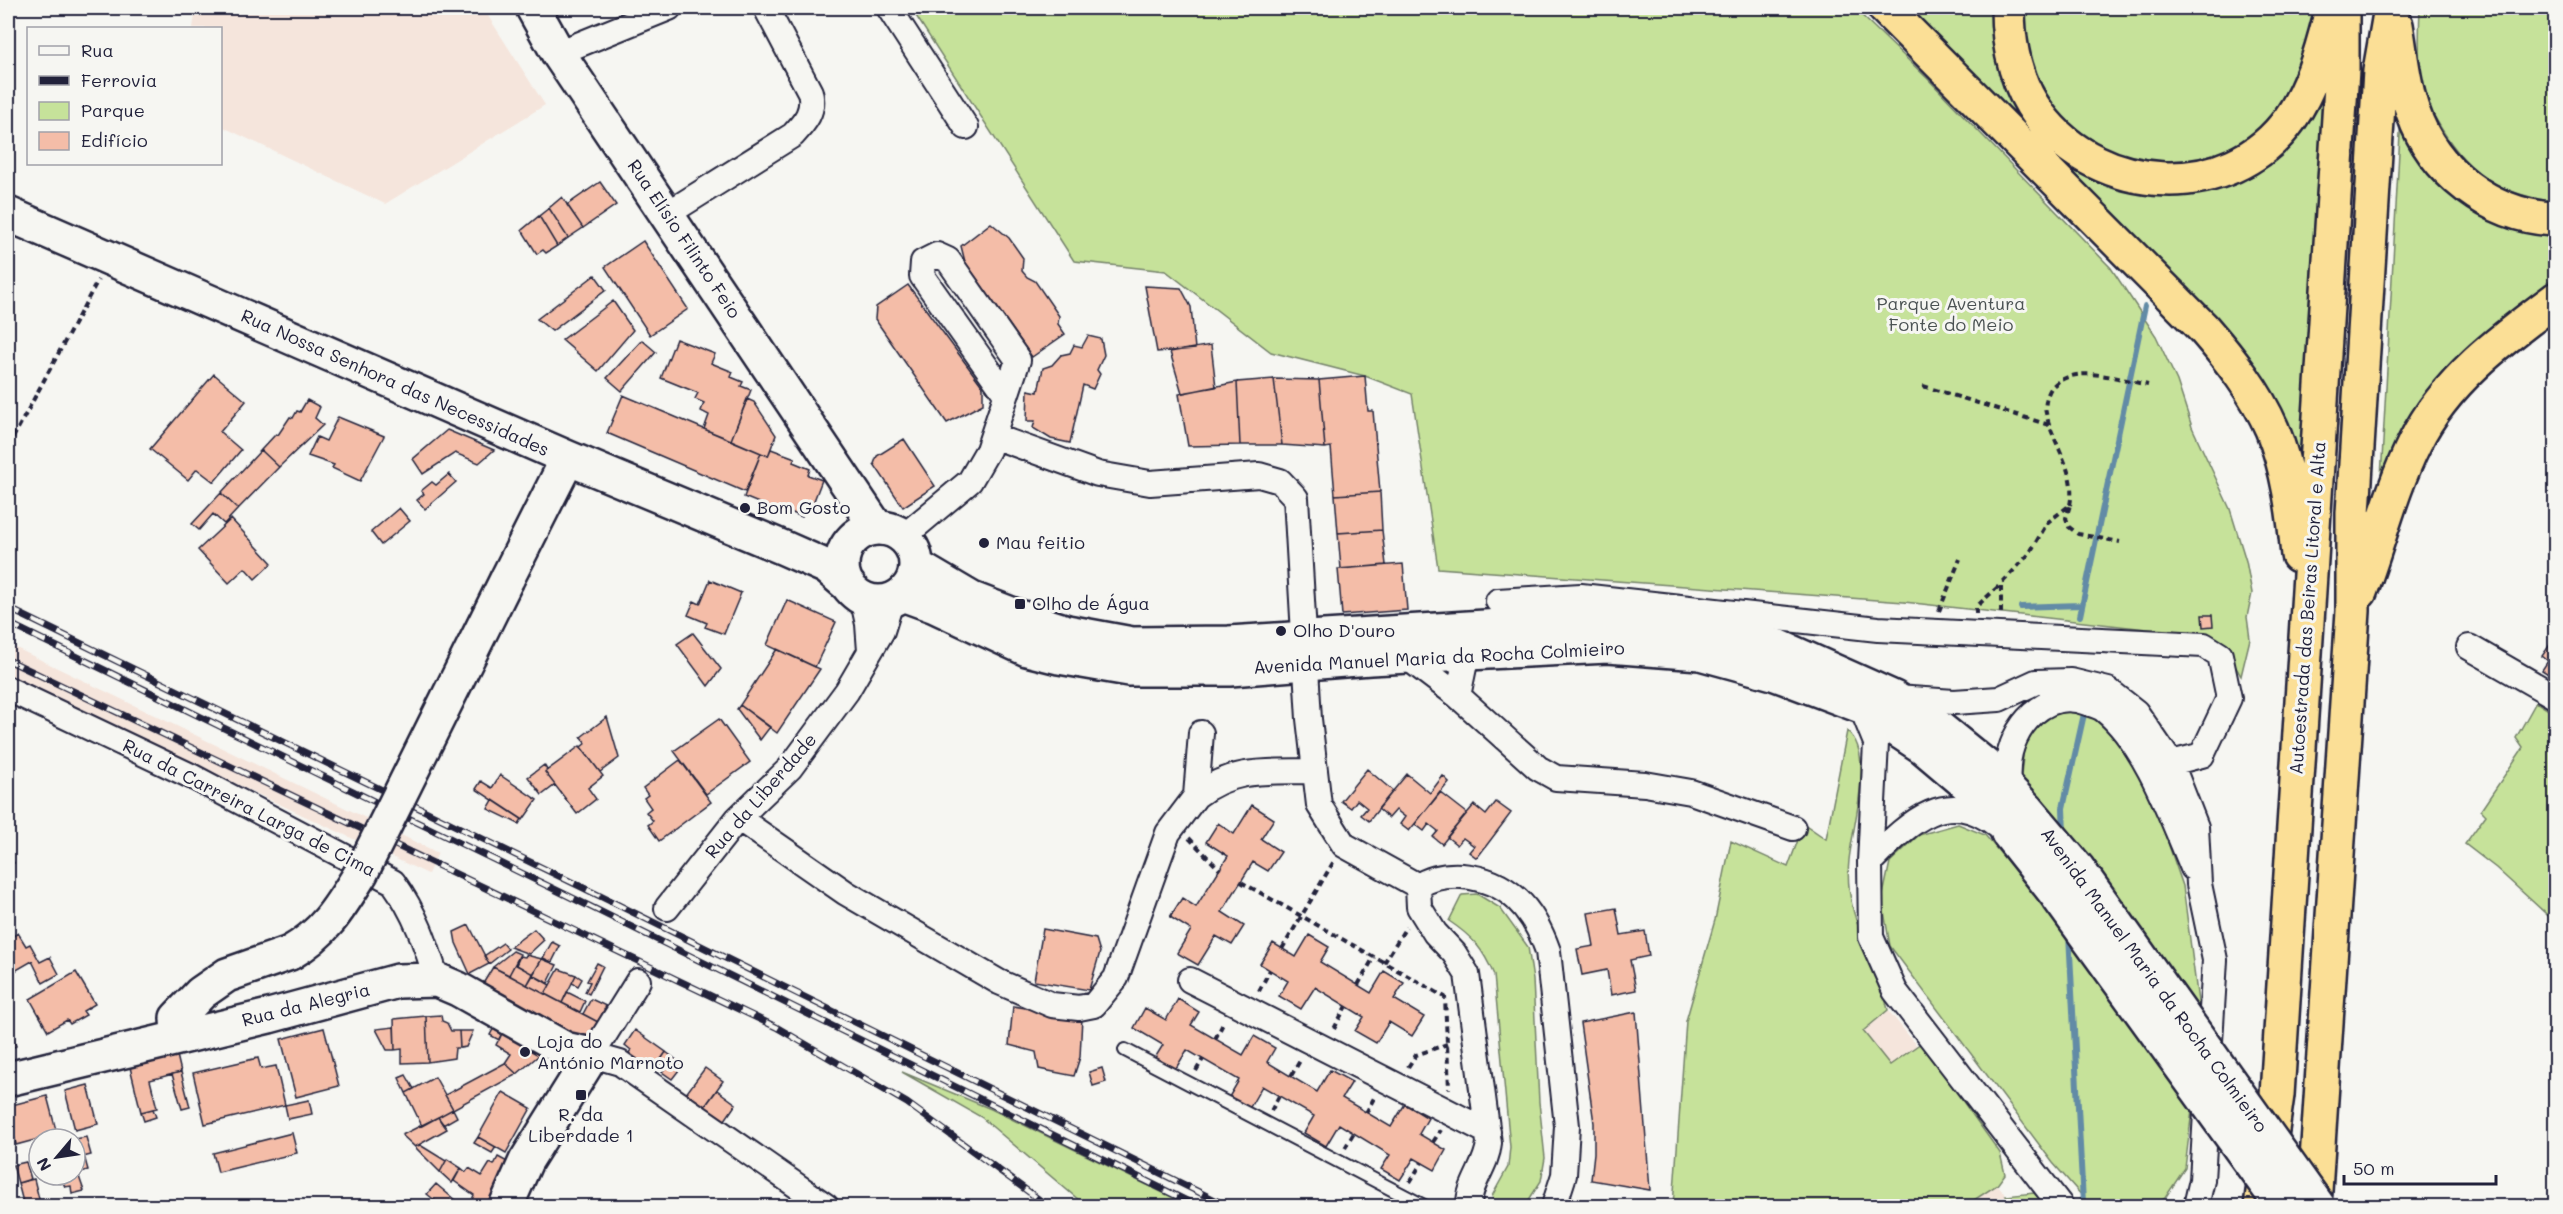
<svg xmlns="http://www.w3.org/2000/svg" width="2563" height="1214" viewBox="0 0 2563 1214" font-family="Mali,sans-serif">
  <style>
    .built { fill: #f5e5dc }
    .green { fill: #c6e29a; stroke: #74826a; stroke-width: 1.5 }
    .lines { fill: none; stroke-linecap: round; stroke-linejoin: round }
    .stream { stroke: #628ba6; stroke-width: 6 }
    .building { fill: #f4bda8; stroke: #22223b; stroke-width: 1.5 }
    .lane-casing { stroke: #22223b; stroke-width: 16 }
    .street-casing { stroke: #22223b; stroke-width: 28 }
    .secondary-casing { stroke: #22223b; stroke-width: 38 }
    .highway-casing { stroke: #22223b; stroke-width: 38 }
    .path { stroke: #22223b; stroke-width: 4; stroke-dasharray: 6 4.5; stroke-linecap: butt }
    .lane { stroke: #f6f6f2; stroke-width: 12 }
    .street { stroke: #f6f6f2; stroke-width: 24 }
    .secondary { stroke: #f6f6f2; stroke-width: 33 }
    .highway { stroke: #fbdf96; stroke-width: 33 }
    .rail-casing { stroke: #22223b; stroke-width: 7 }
    .rail { stroke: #f6f6f2; stroke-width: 4.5; stroke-dasharray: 14; stroke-linecap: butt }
    .secondary-bridge-casing { stroke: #22223b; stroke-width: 38; stroke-linecap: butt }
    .secondary-bridge { stroke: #f6f6f2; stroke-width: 33 }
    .poi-dot { fill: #22223b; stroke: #f6f6f2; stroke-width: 2 }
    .labels { text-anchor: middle; stroke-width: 6; stroke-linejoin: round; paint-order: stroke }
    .street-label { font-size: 18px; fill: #22223b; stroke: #f6f6f2 }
    .park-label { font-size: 18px; fill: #4b5253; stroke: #f6f6f2 }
    .poi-label { font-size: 18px; fill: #22223b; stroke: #f6f6f2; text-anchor: start }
  </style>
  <rect width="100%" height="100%" fill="#f6f6f2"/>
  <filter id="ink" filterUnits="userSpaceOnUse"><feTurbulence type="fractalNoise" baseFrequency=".0167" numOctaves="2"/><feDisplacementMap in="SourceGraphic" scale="12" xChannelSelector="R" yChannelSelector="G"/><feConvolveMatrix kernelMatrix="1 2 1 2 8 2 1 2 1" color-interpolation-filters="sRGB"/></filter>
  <g filter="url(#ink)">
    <path class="built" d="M231 8H483L545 105 385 204 221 126 220 28H193L195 15Z
      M8 644 438 853 428 874 8 677Z
      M1888 1010 1917 1046 1890 1066 1863 1030Z
      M1997 1185 2015 1206H1965Z"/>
    <path class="green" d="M911 8H1854L1928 79 2111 268 2156 336 2177 381 2192 427 2230 509 2246 561 2252 593 2247 617 2250 639 2241 676 2228 653 2183 633 1904 602 1438 568 1412 394 1365 376 1271 352 1166 271 1074 261Z
      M1902 8H1999L1997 28 2087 173 2145 194 2204 189 2323 86 2299 475 2273 407Z
      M2025 8H2314L2304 56 2295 83 2270 121 2228 154 2183 165 2126 159 2075 133 2034 80 2021 23Z
      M2420 8H2555V202C2501 194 2470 176 2441 128 2437 120 2430 112 2427 104 2417 77 2419 36 2420 8Z
      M2401 116 2430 167 2555 229V283L2501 323 2435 382 2381 478Z
      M2536 702 2555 714V922L2496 868 2465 844 2486 815 2481 810 2523 748 2516 738Z
      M2065 707 2101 720 2121 741 2142 777 2164 831 2183 886 2200 1017 2037 800 2021 776 2025 738 2044 718Z
      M1847 731C1876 752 1852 828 1849 860 1843 917 1876 957 1888 1010L1863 1031 1890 1065 1921 1043 2000 1153 2005 1174 1997 1185 1965 1206H1673L1686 1021 1715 920 1731 841 1788 867 1804 824 1826 839Z
      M1958 824 1985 835 2027 885 2075 945 2192 1110 2185 1168 2165 1198 2153 1206H2091L2053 1163 1890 946 1882 900 1890 862 1919 835Z
      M1477 894 1500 908 1528 947 1533 980 1539 1102 1545 1158 1541 1181 1525 1206H1496L1492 1196 1508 1167 1510 1147 1494 975C1483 949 1473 937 1449 921L1462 895Z
      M902 1072 991 1109 1190 1206H1086L981 1117Z
      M2034 1193 2048 1206H2015L2006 1196Z"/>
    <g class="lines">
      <path class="stream" d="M2021 607 2081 605
        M2080 616 2145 306
        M2064 834 2063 808 2084 714
        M2069 934 2083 1203"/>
    </g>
    <path class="building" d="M600 182 616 205 583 228 567 205Z
      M562 197 583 228 568 238 549 208Z
      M549 208 568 238 557 246 539 216Z
      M539 216 557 246 546 253 543 250 537 254 522 230Z
      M991 223 1009 238 1023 258 1022 271 1027 277 1035 281 1059 316 1058 324 1065 334 1032 357 965 262 961 246Z
      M643 241 688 309 650 335 605 267Z
      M595 275 606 290 552 331 537 319Z
      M908 285 983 387V404L947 423 875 319 876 307Z
      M1145 286 1181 288 1191 307 1195 349 1157 352Z
      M613 301 633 330 598 371 562 340Z
      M1088 336 1101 339 1104 355 1097 370 1100 374 1093 389 1083 385 1070 443 1051 439 1033 428 1035 421H1027L1028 390 1038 392 1043 368 1052 365 1061 355 1070 353 1074 345 1082 347Z
      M676 339 715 354 711 363 733 372 731 377 743 382 741 386 751 390 731 440 704 429 709 415 701 411 704 403 695 399 698 393 661 378Z
      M642 340 656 352 622 391 607 378Z
      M1211 345 1216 387 1182 393 1170 352Z
      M214 374 246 401 220 432 241 450 214 482 197 469 188 480 150 449Z
      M1365 376 1368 411H1373L1380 492 1335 495 1331 447 1325 448 1319 380Z
      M1274 379 1319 380 1325 448 1282 445Z
      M1274 379 1282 445H1240L1237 382Z
      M1237 382 1240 445 1188 446 1179 394Z
      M623 395 761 453 745 492 607 433Z
      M747 399 754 402 776 435 768 456 731 440Z
      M307 400 320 407 315 418 323 425 279 467 261 450 276 434 278 435 290 417 293 418 297 411 300 412Z
      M338 417 384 436 360 481 332 468 334 465 308 456 317 437 326 441Z
      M447 430 494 450 479 463 455 453 423 474 413 459Z
      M904 439 935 486 903 507 874 464 877 456Z
      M771 449 795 458 793 462 810 469 808 475 822 480 810 511 805 509 802 517 783 509 781 512 744 497 761 453 768 456Z
      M261 450 279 467 238 509 221 493Z
      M449 474 456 482 425 509 417 500 424 494 421 491 432 482 436 485Z
      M1380 492 1382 530 1338 533 1335 495Z
      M221 493 238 509 224 524 213 514 199 530 192 524Z
      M399 508 410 521 381 545 371 532Z
      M231 519 272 563 255 579 245 568 229 583 198 550Z
      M1382 530 1386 565 1341 569 1338 533Z
      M1403 564 1407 610 1342 615 1338 569Z
      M710 580 741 593 724 634 705 627 707 623 688 615 694 601 700 604Z
      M787 600 836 622 815 667 767 645Z
      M2202 615H2212L2213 626 2203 627Z
      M693 633 721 669 708 686 677 644Z
      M2556 636V679L2542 670 2548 661 2542 656Z
      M777 649 820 669 777 733 740 705Z
      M740 705 770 727 760 740 737 709Z
      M607 717 619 758 600 772 581 747 586 743 581 737Z
      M719 719 750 762 706 794 674 751Z
      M580 746 603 776 588 788 596 799 577 814 545 772Z
      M680 760 711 802 659 841 648 825 653 821 646 812 651 808 644 798 648 795 643 788Z
      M544 765 547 770 545 772 555 785 542 795 528 777Z
      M1367 769 1393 791 1369 821 1361 815 1367 808 1357 800 1351 808 1341 801Z
      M1407 774 1430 793 1443 776 1449 782 1409 831 1400 824 1405 817 1396 810 1389 818 1378 809Z
      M500 775 537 800 523 820 476 789 481 781 492 788Z
      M1440 792 1467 813 1442 844 1433 837 1438 831 1429 824 1424 831 1415 824Z
      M493 800 522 819 519 824 488 809Z
      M1496 802 1511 813 1477 858 1469 852 1474 846 1463 838 1457 845 1447 837 1474 805 1486 815Z
      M1252 805 1274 819 1261 839 1281 852 1268 871 1253 862 1222 912 1244 926 1232 945 1216 936 1198 965 1177 953 1191 930 1170 917 1182 898 1196 907 1228 856 1206 842 1218 823 1234 834Z
      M8 853 14 863 8 866Z
      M1616 908 1621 935 1645 931 1649 956 1630 960 1636 990 1611 995 1607 970 1582 975 1577 949 1594 946 1588 913Z
      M469 925 489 964 470 974 456 943 454 932Z
      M534 929 544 940 529 954 510 947Z
      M1043 929 1096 939 1100 952 1089 990 1034 981Z
      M18 933 26 946 30 944 40 962 50 957 59 974 43 983 32 961 8 975V939Z
      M1309 935 1329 947 1320 962 1371 993 1384 971 1404 983 1394 999 1424 1017 1412 1036 1389 1022 1376 1043 1355 1031 1364 1017 1315 987 1301 1009 1279 996 1288 981 1260 964 1273 943 1296 957Z
      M552 942 560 946 552 962 543 958Z
      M503 943 508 949 489 964 484 956Z
      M513 951 520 954 509 975 493 967Z
      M526 955 542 959 533 974 516 965 520 956 525 957Z
      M542 959 557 965 548 983 533 975Z
      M597 963 603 966 589 994 585 992 590 982 587 981Z
      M515 964 533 974 527 985 509 975Z
      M493 967 598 1022 589 1037 586 1040 478 992Z
      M559 969 576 975 562 1003 545 994Z
      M76 972 95 1004 83 1011 86 1015 70 1024 67 1020 48 1031 30 999Z
      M533 975 550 985 545 994 527 985Z
      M576 975 582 979 578 986 572 983Z
      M567 992 585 1001 580 1012 562 1003Z
      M591 999 606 1006 598 1022 583 1014Z
      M1178 999 1199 1012 1191 1025 1243 1055 1254 1036 1275 1048 1267 1062 1317 1092 1330 1070 1352 1082 1342 1098 1391 1127 1405 1104 1428 1118 1419 1134 1446 1150 1435 1170 1414 1158 1400 1180 1381 1169 1390 1155 1339 1124 1326 1146 1304 1133 1314 1116 1262 1086 1249 1109 1229 1097 1239 1080 1187 1050 1173 1073 1153 1061 1163 1045 1134 1028 1145 1008 1166 1020Z
      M1013 1006 1082 1017 1080 1057 1074 1076 1039 1069 1036 1052 1009 1045Z
      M1636 1012 1650 1190 1591 1180 1594 1153V1123L1580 1023Z
      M441 1015 442 1021 447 1023 451 1031H459L460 1048H455L454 1058 428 1062 426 1016Z
      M426 1016 428 1062 402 1063V1049L395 1050 394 1019Z
      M496 1024 504 1029 499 1040 490 1035Z
      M394 1027 395 1050H387L376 1029Z
      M8 1028 16 1046 8 1050Z
      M324 1028 339 1086 296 1097 281 1039Z
      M504 1029 545 1050 517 1074 505 1063 511 1054 496 1045Z
      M635 1030 666 1052 657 1065 653 1063 648 1070 627 1055 631 1050 625 1045Z
      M459 1031H473L466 1047 460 1048Z
      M176 1051 181 1072 150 1080 157 1108 141 1112 129 1063Z
      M666 1052 683 1065 672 1079 662 1072 665 1068 658 1064Z
      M258 1058 261 1069 276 1066 285 1105 205 1124 193 1073Z
      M505 1063 517 1074 453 1109 445 1095Z
      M705 1068 723 1081 703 1109 685 1095Z
      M1102 1068 1106 1082 1093 1086 1089 1072Z
      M181 1072 190 1107 182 1109 172 1074Z
      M406 1075 414 1089 406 1093 399 1078Z
      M435 1077 453 1109 422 1126 406 1093Z
      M88 1085 98 1124 75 1130 65 1091Z
      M717 1090 736 1104 723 1123 703 1109Z
      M503 1092 531 1108 506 1153 478 1137Z
      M47 1096 57 1134 16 1145 8 1106Z
      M309 1100 312 1114 288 1119 285 1105Z
      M153 1109 156 1117 144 1121 141 1112Z
      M453 1109 457 1117 443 1125 438 1117Z
      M438 1117 447 1129 415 1147 402 1135Z
      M292 1133 297 1153 218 1172 213 1153Z
      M86 1137 91 1155 75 1159V1139Z
      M478 1137 496 1147 492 1153 474 1143Z
      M420 1145 446 1161 440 1172 415 1147Z
      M8 1150 12 1162 8 1163Z
      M84 1156 88 1170 77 1173 75 1159Z
      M498 1157 513 1165 492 1206H476L471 1202 474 1195 454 1181 461 1168 466 1172 469 1168 482 1176 490 1163 494 1165Z
      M447 1159 461 1168 452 1183 440 1172Z
      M26 1162 31 1179 18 1183 13 1165Z
      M75 1165 84 1191 72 1194 71 1186 65 1187 60 1175H75Z
      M34 1179 40 1203 46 1202 47 1206H24L18 1183Z
      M436 1184 462 1206H442L427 1194Z"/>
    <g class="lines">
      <g class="lane-casing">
        <path id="lane" d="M1125 1050 1424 1206"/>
      </g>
      <g class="street-casing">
        <path id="street" d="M889 8 966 127
          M558 53 669 8
          M667 214 793 135C805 122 815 111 810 92L766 8
          M993 436 1098 474 1150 483 1259 475 1280 481 1296 498 1309 719 1319 805 1344 845 1418 886
          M903 537 970 481 988 450 1018 360 948 260 937 255 923 262 922 276 1005 393
          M862 597 868 624 870 651
          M1498 601 1581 596 1878 629 2204 645 2220 655 2229 698 2202 755 2171 763
          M2469 647 2556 697
          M1408 658 1458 696 1538 768 1556 778 1645 784 1691 792 1793 828
          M8 689 193 777 393 882C416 914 425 942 437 980
          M1458 696 1467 653
          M1896 698 1954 702 1999 699 2036 682 2071 681 2108 690 2136 712 2171 763 2196 827 2199 884 2215 960 2209 1058
          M1861 706 1876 743 1870 862C1908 824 1945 784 1998 826
          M2018 795C2015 791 2009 785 2008 780 2007 776 2008 770 2008 766 2010 727 2046 687 2087 703 2093 705 2099 706 2104 710 2146 744 2172 819 2193 868
          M1196 796C1233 767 1269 772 1314 771
          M738 818 846 893 999 982 1052 1005 1079 1008 1094 1005 1116 978 1168 833 1196 796 1201 733
          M1870 862 1871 937 1895 991 2061 1206
          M667 908 738 818 790 768 847 691 882 631 892 599
          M1190 980 1488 1132
          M638 981 592 1055 620 1063 826 1206
          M1469 1206C1468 1185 1487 1166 1489 1143L1467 974 1454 953 1435 933 1419 907 1418 886C1432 877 1446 875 1462 876 1509 880 1533 909 1548 951L1567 1126 1564 1175 1554 1206
          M2196 1206 2202 1180 2207 1096"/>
      </g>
      <g class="secondary-casing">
        <path id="secondary" d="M533 8 558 53 877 528
          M8 214 568 458 784 548 827 567 849 586
          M842 565a37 37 0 1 1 74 0a37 37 0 1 1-74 0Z
          M916 566 972 599 1016 616 1067 632 1132 644 1229 643 1533 624 1608 621 1705 631 1780 647 1894 698 1939 728 1986 766 2028 810
          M507 579 568 458
          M902 594 935 606 1027 649 1059 657 1129 669H1230L1370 658 1608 646 1700 653 1773 673 1861 706 1923 747 1968 785 2002 818 2008 833
          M178 1037 177 1018 201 993 227 975 290 953
          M8 1079 269 1016 398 981 437 980 458 989 565 1049 592 1055 526 1161 506 1206"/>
      </g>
      <g class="highway-casing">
        <path id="highway" d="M1885 8 2204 329C2230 359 2256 392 2272 429 2288 468 2294 513 2298 555
          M2008 8C2008 45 2016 84 2039 115 2098 195 2230 204 2290 119 2311 89 2321 53 2330 18
          M2396 25C2401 54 2403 84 2413 112 2433 171 2491 217 2556 219
          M2360 592C2379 542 2391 490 2415 442 2445 381 2502 339 2556 299
          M2261 1206 2277 1095 2342 70V8
          M2314 1206 2353 611V513L2380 71 2391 8"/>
      </g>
      <path class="path" d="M1923 386 2049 425
        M8 447 98 280
        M2070 505C2077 471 2053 445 2046 413 2044 406 2047 393 2052 387 2075 363 2119 379 2148 385
        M1939 611 1960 559
        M2001 613V584L2029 554 2048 522 2070 505 2066 518 2069 527 2078 534 2120 542
        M1976 614V607L2001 584
        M1189 838 1220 870
        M1241 882 1445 997 1449 1089
        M1282 949 1334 861
        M1384 963 1406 927
        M1358 985 1374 957
        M1259 991 1270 970
        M1334 1029 1346 1006
        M1215 1039 1224 1022
        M1408 1067 1416 1055 1447 1044
        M1196 1071 1203 1059
        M1291 1076 1301 1059
        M1271 1111 1279 1096
        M1366 1113 1374 1098
        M1433 1142 1441 1130
        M1345 1148 1354 1133
        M1410 1182 1422 1162"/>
      <use href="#lane" class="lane"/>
      <use href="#street" class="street"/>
      <use href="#secondary" class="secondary"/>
      <use href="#highway" class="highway"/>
      <g class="rail-casing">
        <path id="rail" d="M8 608 596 894 1227 1206
          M8 623 589 906 1197 1206
          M8 660 776 1027 907 1103 1048 1206"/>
      </g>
      <use href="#rail" class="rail"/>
      <g class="secondary-bridge-casing">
        <path id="secondary-bridge" d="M2028 810 2078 869 2318 1206
          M2008 833 2056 894 2282 1206
          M290 953C326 932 340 907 361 873L507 579"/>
      </g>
      <use href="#secondary-bridge" class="secondary-bridge"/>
    </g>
  </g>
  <g class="poi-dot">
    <circle cx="745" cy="508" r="6"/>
    <circle cx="984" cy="543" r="6"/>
    <rect x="1014" y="598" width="12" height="12" rx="3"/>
    <circle cx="1281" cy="631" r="6"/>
    <circle cx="525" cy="1052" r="6"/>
    <rect x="575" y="1089" width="12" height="12" rx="3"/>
  </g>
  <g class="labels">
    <g class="street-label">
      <text transform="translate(684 239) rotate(56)" y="6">Rua Elísio Filinto Feio</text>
      <text transform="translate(395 383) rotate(24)" y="6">Rua Nossa Senhora das Necessidades</text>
      <text transform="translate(2308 608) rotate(-86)" y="6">Autoestrada das Beiras Litoral e Alta</text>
      <text transform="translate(1439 658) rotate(-3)" y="6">Avenida Manuel Maria da Rocha Colmieiro</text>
      <text transform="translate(761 796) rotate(-49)" y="6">Rua da Liberdade</text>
      <text transform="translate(249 808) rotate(27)" y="6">Rua da Carreira Larga de Cima</text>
      <text transform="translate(2154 980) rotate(54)" y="6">Avenida Manuel Maria da Rocha Colmieiro</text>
      <text transform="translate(306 1005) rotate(-14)" y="6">Rua da Alegria</text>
    </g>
    <g class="park-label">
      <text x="1951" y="310">Parque Aventura<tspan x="1951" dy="21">Fonte do Meio</tspan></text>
    </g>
    <g class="poi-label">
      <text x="757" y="514">Bom Gosto</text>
      <text x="996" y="549">Mau feitio</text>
      <text x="1032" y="610">Olho de Água</text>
      <text x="1293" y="637">Olho D'ouro</text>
      <text x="537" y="1048">Loja do<tspan x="537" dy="21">António Marnoto</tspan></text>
      <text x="581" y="1121" text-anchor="middle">R. da<tspan x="581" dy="21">Liberdade 1</tspan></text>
    </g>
  </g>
  <rect width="2563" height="1214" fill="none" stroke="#f6f6f2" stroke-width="30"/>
  <rect x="15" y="15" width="2533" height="1184" fill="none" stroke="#22223b" stroke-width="2" filter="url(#ink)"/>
  <rect x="27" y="27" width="195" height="138" fill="#f6f6f2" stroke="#a1a1a9" stroke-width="1.5"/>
  <rect x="39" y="46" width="30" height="9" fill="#f6f6f2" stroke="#a1a1a9" stroke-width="1.5"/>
  <text x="81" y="57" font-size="18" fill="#22223b">Rua</text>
  <rect x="39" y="76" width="30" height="9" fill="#22223b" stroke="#a1a1a9" stroke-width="1.5"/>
  <text x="81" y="87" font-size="18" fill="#22223b">Ferrovia</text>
  <rect x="39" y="102" width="30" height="18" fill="#c6e29a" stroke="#a1a1a9" stroke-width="1.5"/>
  <text x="81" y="117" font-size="18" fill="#22223b">Parque</text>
  <rect x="39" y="132" width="30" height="18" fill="#f4bda8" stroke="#a1a1a9" stroke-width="1.5"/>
  <text x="81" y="147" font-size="18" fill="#22223b">Edifício</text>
  <g transform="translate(57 1157) rotate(241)"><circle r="28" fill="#f6f6f2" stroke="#a1a1a9" stroke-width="1.5"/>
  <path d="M0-4.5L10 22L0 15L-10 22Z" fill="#22223b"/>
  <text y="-9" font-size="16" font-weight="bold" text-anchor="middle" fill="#22223b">N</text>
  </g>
  <path d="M2344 1175v9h152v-9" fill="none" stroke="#22223b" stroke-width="3"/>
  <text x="2353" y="1175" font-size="18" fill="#22223b" stroke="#f6f6f2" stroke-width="4.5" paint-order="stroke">50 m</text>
</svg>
